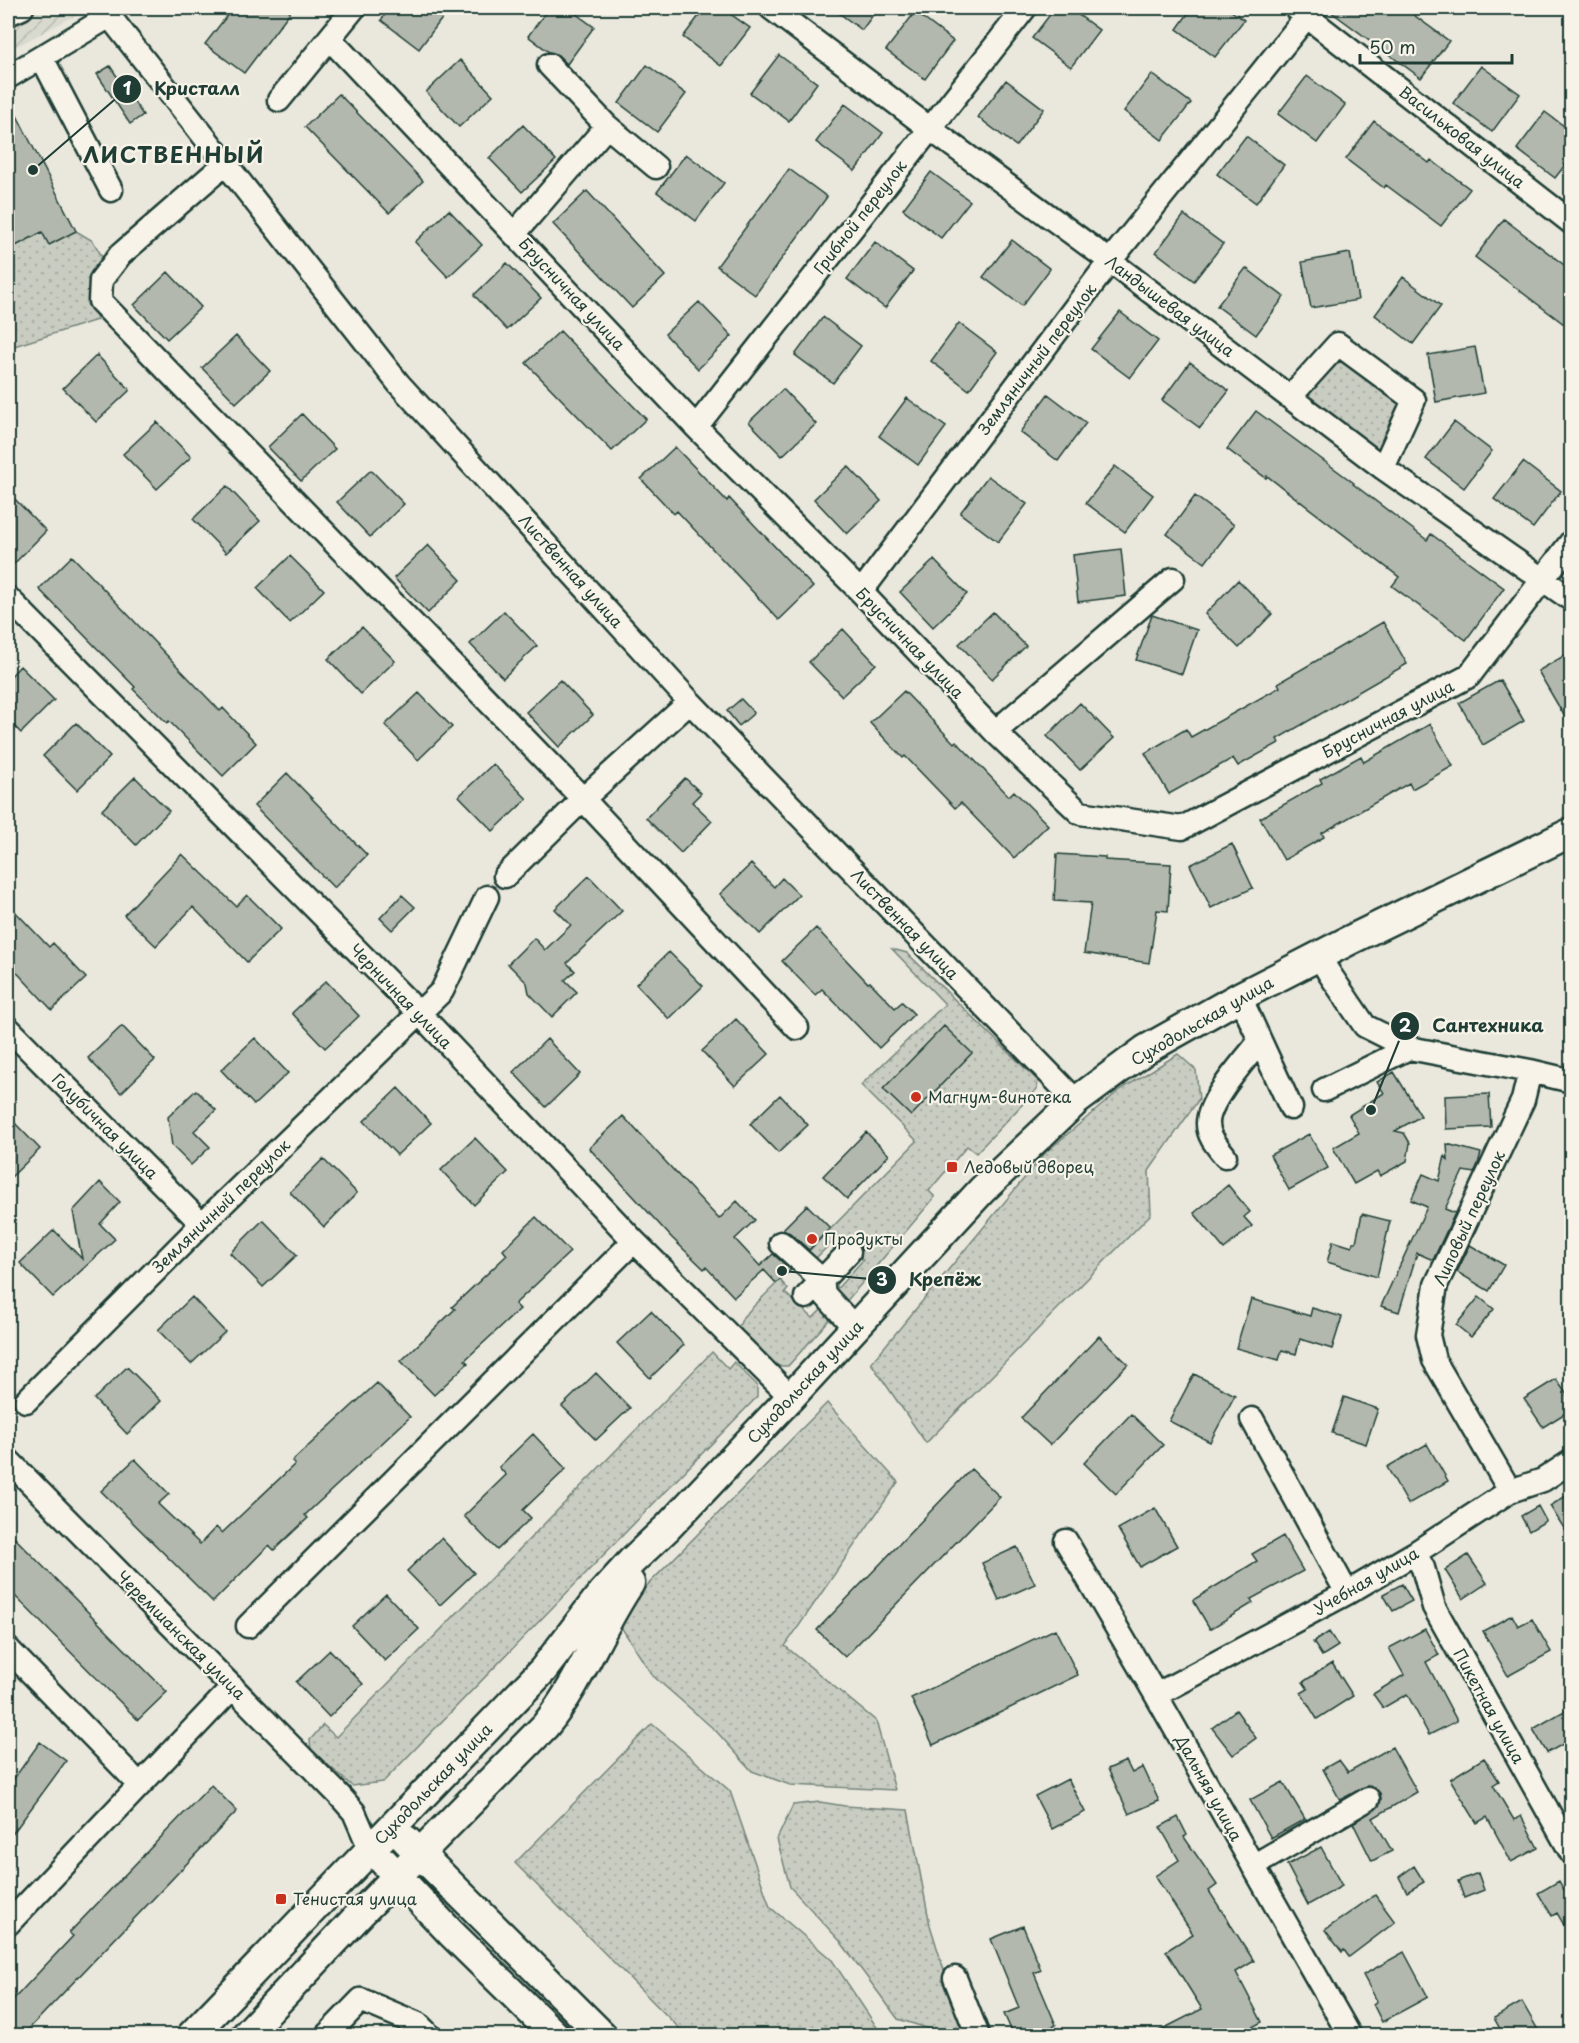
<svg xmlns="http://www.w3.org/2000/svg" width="1579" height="2043" viewBox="0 0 1579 2043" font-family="'Playpen Sans',sans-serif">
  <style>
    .industrial { fill: url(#industrial-furrows) }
    .grass { fill: url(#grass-dots); stroke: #74847a; stroke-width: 1.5 }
    .building { fill: #b2b8ae; stroke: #1f3d34; stroke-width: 1.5 }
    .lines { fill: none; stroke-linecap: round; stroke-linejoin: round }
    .minor-casing { stroke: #1f3d34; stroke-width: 27 }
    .major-casing { stroke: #1f3d34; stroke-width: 33 }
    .minor { stroke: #f7f3e8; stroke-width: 22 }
    .major { stroke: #f7f3e8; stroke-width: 28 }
    .poi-dot { fill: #c8321e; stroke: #f7f3e8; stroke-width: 2 }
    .labels { text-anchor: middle; stroke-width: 4.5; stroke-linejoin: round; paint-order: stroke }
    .street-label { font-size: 16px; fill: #1f3d34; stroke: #f7f3e8 }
    .poi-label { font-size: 16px; fill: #1f3d34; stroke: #f7f3e8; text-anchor: start }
    .district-label { font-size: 22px; font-weight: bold; letter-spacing: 1.5px; fill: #1f3d34; stroke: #f7f3e8 }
    .leader { fill: none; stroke: #1f3d34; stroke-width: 2 }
    .callout-dot { fill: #1f3d34; stroke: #f7f3e8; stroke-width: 2 }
    .mark-label { font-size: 18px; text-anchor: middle; font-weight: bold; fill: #fff }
    .callout-label { font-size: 18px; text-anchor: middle; font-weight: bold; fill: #1f3d34; stroke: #f7f3e8; stroke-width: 4.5; stroke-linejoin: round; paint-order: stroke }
  </style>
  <defs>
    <pattern id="industrial-furrows" width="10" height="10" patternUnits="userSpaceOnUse" patternTransform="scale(1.5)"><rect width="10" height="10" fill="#d9dacf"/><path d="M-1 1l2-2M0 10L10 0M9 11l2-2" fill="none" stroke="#babcb2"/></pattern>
    <pattern id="grass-dots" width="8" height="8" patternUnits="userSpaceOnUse" patternTransform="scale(1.5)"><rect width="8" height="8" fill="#c8ccc1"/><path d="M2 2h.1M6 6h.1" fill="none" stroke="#abb0a6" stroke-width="1.8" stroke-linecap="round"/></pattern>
  </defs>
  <rect width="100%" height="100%" fill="#eae8dd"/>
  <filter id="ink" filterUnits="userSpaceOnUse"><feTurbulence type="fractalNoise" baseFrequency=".0167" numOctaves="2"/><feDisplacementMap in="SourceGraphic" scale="12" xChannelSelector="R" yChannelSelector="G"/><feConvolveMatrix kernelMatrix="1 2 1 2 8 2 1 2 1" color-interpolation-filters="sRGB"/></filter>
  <g filter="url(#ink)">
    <path class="industrial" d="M8 8H73L78 14 8 51Z"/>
    <path class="grass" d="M76 231 93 241 104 260 89 282 97 320 8 348V250L42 232 49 245Z
      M1336 358 1403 407 1380 452 1303 393Z
      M892 949 907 953 1038 1081 1037 1089 976 1153 967 1146 929 1191 935 1197 845 1303 834 1292 863 1260 838 1236 814 1260 806 1254 917 1141 861 1085 945 1004Z
      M1178 1054 1196 1070 1199 1099 1149 1171 1151 1214 926 1443 871 1363 1046 1152 1120 1090Z
      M780 1280 788 1289 785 1293 813 1318 823 1308 831 1315 829 1320 788 1366H777L737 1331 743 1317Z
      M712 1352 728 1369 734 1362 757 1385V1397L383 1782 352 1786 311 1750 310 1740 323 1725 336 1737Z
      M827 1403 898 1482 785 1646 876 1721 895 1790 790 1785 752 1771 716 1731 652 1675 621 1627 630 1603Z
      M652 1724 730 1791 770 1907 832 1960 882 2035H686L515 1863Z
      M820 1802 845 1806 908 1810 930 1925 964 2035H949L898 2019 840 1941 790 1887 777 1839 793 1805Z"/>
    <path class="building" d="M233 8H293L244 73 205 44Z
      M390 8H450L419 49 381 20Z
      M549 8H568L594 27 567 64 558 55 549 52 528 36Z
      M705 8H722L750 28 721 66 683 37Z
      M832 8H878L862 30Z
      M1055 8H1069L1099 30 1071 67 1032 38Z
      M1192 8H1227L1244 20 1215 57 1177 29Z
      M1326 8H1404L1449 41 1421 78Z
      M915 12 953 41 925 79 886 50Z
      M779 55 817 83 789 121 750 93Z
      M460 60 493 95 459 127 426 92Z
      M647 65 686 94 657 132 619 103Z
      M110 66 143 115 130 124 97 74Z
      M1481 66 1520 94 1492 132 1453 103Z
      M1152 74 1191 103 1162 140 1124 111Z
      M1307 76 1345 105 1317 143 1278 114Z
      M1006 80 1044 109 1016 146 978 117Z
      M339 94 423 181 389 213 305 127Z
      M8 98 76 231 49 245 42 232 8 250Z
      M845 104 883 133 855 171 816 142Z
      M1545 112 1572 132V156L1555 178 1517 149Z
      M1374 121 1429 163 1431 160 1470 189 1441 226 1386 185 1384 188 1346 159Z
      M523 125 556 160 522 192 489 158Z
      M1246 136 1284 165 1256 203 1217 174Z
      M686 154 724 183 696 221 657 192Z
      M789 169 827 197 755 295 717 266Z
      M931 172 970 201 941 238 903 209Z
      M587 191 665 276 632 308 553 224Z
      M449 210 482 245 448 277 415 242Z
      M1184 215 1223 244 1194 281 1156 252Z
      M1504 219 1572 271V330L1475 257Z
      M1012 240 1050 269 1022 306 983 277Z
      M875 242 913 271 885 308 847 279Z
      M1350 253 1358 300 1311 308 1302 262Z
      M507 263 541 298 507 330 474 295Z
      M1246 268 1284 297 1256 335 1217 306Z
      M168 272 201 307 167 339 134 305Z
      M1403 277 1441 306 1413 344 1375 315Z
      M699 302 732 336 698 369 665 334Z
      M1120 312 1158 341 1130 378 1091 349Z
      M823 317 861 346 833 383 795 355Z
      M959 323 997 352 969 390 931 361Z
      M560 331 646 419 612 451 526 363Z
      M236 336 270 371 236 403 202 368Z
      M1475 347 1484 393 1436 402 1428 355Z
      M97 355 130 390 96 422 63 388Z
      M1190 362 1229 391 1200 428 1162 400Z
      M783 389 816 424 782 456 749 422Z
      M1048 394 1086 423 1058 461 1020 432Z
      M907 398 946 427 918 465 879 436Z
      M1256 411 1354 483 1353 484 1427 540 1431 534 1504 588 1466 640 1392 586 1399 577 1267 476 1266 478 1227 449Z
      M302 414 335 449 301 481 268 447Z
      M157 422 191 457 157 489 123 454Z
      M1454 422 1492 451 1464 488 1426 459Z
      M675 447 727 501 729 498 813 587 779 620 677 511 674 514 641 479Z
      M1523 462 1561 491 1533 528 1494 499Z
      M848 466 881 501 847 534 814 499Z
      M1115 466 1153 495 1125 532 1086 503Z
      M371 470 404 504 370 537 337 502Z
      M988 476 1027 504 998 542 960 513Z
      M227 486 260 521 226 553 193 519Z
      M8 492 46 531 8 570Z
      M1195 496 1234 525 1205 563 1167 534Z
      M428 545 461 580 428 613 394 578Z
      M1121 549 1126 596 1078 602 1073 555Z
      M72 556 220 711 223 708 256 743 223 776 169 721 167 723 133 689 135 687 39 589Z
      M290 556 324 590 290 623 257 588Z
      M934 560 967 594 933 627 900 592Z
      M1238 580 1272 614 1239 648 1205 614Z
      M504 611 537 646 503 678 470 644Z
      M993 612 1026 646 992 679 959 644Z
      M1152 615 1197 630 1182 674 1136 660Z
      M1383 622 1407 664 1277 739 1279 743 1238 766 1233 758 1169 794 1145 753 1186 729 1191 737 1280 687 1278 683Z
      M362 627 395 661 361 694 328 659Z
      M843 629 876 664 842 696 809 662Z
      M1572 651V729L1538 671Z
      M20 666 54 700 21 733 8 720V679Z
      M560 680 593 715 559 747 526 712Z
      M1500 680 1524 721 1483 745 1459 703Z
      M904 691 954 743 956 741 1009 796 1014 791 1048 825 1014 858 961 803 955 808 905 756 903 758 870 723Z
      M419 693 452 727 418 760 385 725Z
      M741 699 754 713 739 726 727 711Z
      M1080 703 1114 738 1080 770 1047 736Z
      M76 723 110 757 77 790 43 756Z
      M1430 724 1453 766 1412 789 1409 783 1322 833 1324 837 1284 860 1260 818 1322 783 1320 779 1361 756 1364 762Z
      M493 764 527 799 493 831 459 796Z
      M287 773 367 855 334 888 254 806Z
      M135 777 169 811 136 845 102 810Z
      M685 778 701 793 692 802 712 821 681 853 646 818Z
      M1232 844 1253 888 1211 908 1190 865Z
      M182 854 236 906 247 895 281 929 247 962 193 907 156 946 124 915Z
      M1057 854 1105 857V860L1171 864 1168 911 1157 910 1149 963 1084 953 1091 903 1054 901Z
      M751 864 774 887 782 878 799 895 760 934 720 894Z
      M589 876 622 911 567 963 575 971 565 980 577 992 552 1017 529 993 527 983 508 964 534 938 545 950 571 925 555 909Z
      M402 895 415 907 392 930 380 918Z
      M8 904 49 947 53 943 86 978 52 1010 8 963Z
      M816 928 868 983 870 982 895 1008 902 1002 914 1014 879 1048 822 989 815 995 782 961Z
      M669 952 703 986 669 1019 636 984Z
      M326 981 359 1016 325 1048 292 1013Z
      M736 1019 769 1054 735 1086 702 1051Z
      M122 1026 155 1060 121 1093 88 1058Z
      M944 1026 972 1053 911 1116 883 1089Z
      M255 1038 288 1073 254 1105 221 1070Z
      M547 1039 580 1074 546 1107 513 1072Z
      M1394 1072 1421 1116 1395 1131 1404 1133 1410 1143 1407 1161 1380 1176 1377 1171 1354 1184 1333 1148 1359 1133 1349 1115 1384 1093 1377 1082Z
      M398 1088 431 1123 397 1155 364 1121Z
      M196 1090 216 1110 194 1131 210 1147 191 1165 172 1146 168 1117Z
      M1489 1094 1491 1127 1446 1129 1445 1096Z
      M780 1095 808 1125 778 1153 750 1124Z
      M8 1116 40 1149 8 1180Z
      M623 1116 719 1219 737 1201 755 1220 735 1239 760 1266 773 1254 791 1270 776 1283 764 1270 734 1297 706 1267 704 1269 672 1238 589 1148Z
      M866 1132 889 1155 847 1199 823 1176Z
      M1309 1134 1328 1168 1289 1190 1270 1155Z
      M475 1138 508 1172 474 1205 441 1170Z
      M1447 1144 1481 1153 1478 1164 1474 1173 1463 1171 1445 1209 1455 1213 1433 1260 1417 1253 1399 1312 1381 1306 1427 1207 1411 1200 1423 1174 1439 1181 1445 1156 1448 1160Z
      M323 1159 357 1193 324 1227 290 1192Z
      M100 1182 120 1202 100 1224 115 1239 53 1297 20 1263 54 1230 82 1259 73 1211Z
      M1228 1185 1250 1212 1244 1217 1252 1226 1224 1249 1194 1213Z
      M807 1205 830 1228 809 1250 790 1233 782 1230Z
      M1362 1214 1390 1221 1377 1277 1327 1262 1333 1241 1352 1247 1353 1242H1356Z
      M536 1217 570 1252 515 1304 520 1309 465 1360 468 1363 434 1395 401 1361 455 1309 452 1307 507 1255 503 1250Z
      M263 1220 297 1255 263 1287 230 1253Z
      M1470 1245 1504 1265 1489 1291 1457 1272Z
      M192 1297 225 1332 191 1364 158 1330Z
      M1479 1297 1494 1309 1471 1337 1456 1325Z
      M1251 1299 1310 1316 1312 1308 1342 1317 1332 1349 1300 1339 1296 1354 1282 1350 1279 1360 1236 1348Z
      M651 1311 684 1345 650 1378 617 1343Z
      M1099 1336 1128 1364 1050 1445 1021 1418Z
      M127 1367 161 1401 127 1434 94 1399Z
      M596 1373 630 1408 596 1440 562 1406Z
      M1194 1374 1235 1395 1210 1442 1169 1421Z
      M1556 1379 1572 1402V1409L1543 1427 1524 1399Z
      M377 1383 410 1417 305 1515 308 1518 274 1550 269 1545 213 1602 101 1491 135 1459 169 1494 158 1504 200 1544 216 1527 222 1533 295 1464 292 1461Z
      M1344 1397 1378 1409 1366 1444 1332 1433Z
      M1131 1414 1163 1445 1116 1494 1084 1463Z
      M533 1434 566 1469 523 1510 531 1518 497 1550 464 1516 506 1475 499 1467Z
      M1427 1444 1448 1481 1408 1504 1387 1467Z
      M971 1469 1000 1497 845 1657 817 1630Z
      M1572 1492V1541L1550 1506Z
      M1538 1506 1546 1521 1529 1531 1521 1516Z
      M1155 1508 1177 1546 1140 1567 1118 1529Z
      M8 1531 167 1692 138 1720 8 1589Z
      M1283 1536 1303 1571 1251 1599 1253 1603 1210 1629 1193 1600 1257 1561 1252 1554Z
      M441 1538 474 1573 440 1605 407 1571Z
      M1017 1547 1035 1584 999 1600 982 1563Z
      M1468 1555 1487 1583 1463 1599 1445 1570Z
      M1402 1584 1412 1601 1393 1611 1383 1594Z
      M386 1594 419 1629 385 1661 352 1626Z
      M1512 1615 1518 1626 1532 1619 1551 1652 1508 1676 1483 1631Z
      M1055 1629 1078 1675 933 1745 911 1698Z
      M1425 1629 1439 1655 1426 1662 1457 1721 1429 1735 1407 1694 1383 1708 1373 1694 1404 1675 1389 1648Z
      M1329 1632 1338 1646 1322 1656 1313 1642Z
      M330 1650 363 1684 329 1717 296 1682Z
      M1332 1663 1353 1696 1317 1719 1301 1693 1308 1689 1303 1682Z
      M1236 1710 1256 1738 1233 1755 1212 1728Z
      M1566 1710 1572 1720V1739L1547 1753 1533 1729Z
      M40 1742 66 1761 8 1840V1787Z
      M1392 1747 1417 1792 1373 1818 1392 1851 1372 1861 1353 1823 1379 1806 1381 1800 1380 1793 1374 1787 1367 1786 1340 1800 1323 1769 1339 1760 1348 1772Z
      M1484 1758 1499 1781 1493 1785 1514 1820 1521 1816 1538 1848 1511 1862 1487 1817 1477 1823 1450 1779Z
      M1126 1761 1132 1773 1143 1767 1159 1801 1129 1814 1108 1769Z
      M1068 1779 1085 1812 1052 1829 1035 1796Z
      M1283 1782 1305 1819 1271 1838 1250 1800Z
      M211 1785 237 1811 22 2036H8V2005L73 1936 69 1933Z
      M1178 1817 1187 1835 1184 1837 1217 1885 1209 1891 1254 1961 1236 1972 1262 2022 1235 2036H1149L1202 2009 1166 1951 1193 1934 1155 1876 1179 1860 1160 1827Z
      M1321 1847 1342 1886 1308 1905 1287 1865Z
      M1414 1866 1424 1882 1407 1892 1399 1877Z
      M1478 1873 1484 1890 1464 1898 1458 1881Z
      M1559 1881 1572 1904V1939L1557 1913 1552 1916 1538 1893Z
      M1375 1895 1395 1922 1349 1957 1344 1950 1342 1952 1325 1930Z
      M1023 1926 1041 1970 1034 1973 1056 2025 1031 2036H1014L1004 2014 1019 2008 991 1939Z
      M1404 1952 1428 1997 1382 2022 1373 2004 1377 2001 1363 1975Z
      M1522 2002 1538 2030 1528 2036H1504L1494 2018Z"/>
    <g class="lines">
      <g class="minor-casing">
        <path id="minor" d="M103 8 399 384 690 702 1076 1101
          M771 8 929 128 1110 261 1383 468 1572 600
          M1296 8 1572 223
          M8 14 22 8
          M330 39 696 427 861 592 995 732 1080 813 1182 828 1469 676 1572 541
          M42 58 111 190
          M549 65 607 126 656 167
          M8 77 110 16
          M279 100 354 8
          M225 164 120 255 101 280 100 301 583 799 797 1028
          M515 233 607 126
          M1290 397 1338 344 1414 400 1383 468
          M696 427 1025 8
          M861 592 1110 261 1307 16
          M8 598 420 1014 634 1241 791 1397
          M995 732 1173 579
          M505 876 583 799 690 702
          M1319 956 1329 973 1365 1026 1409 1048 1530 1071 1572 1081
          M1241 996 1246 1010 1291 1108
          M8 1028 202 1224
          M1324 1090 1409 1048
          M1225 1156C1218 1147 1208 1137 1208 1124 1207 1101 1246 1059 1260 1041
          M781 1243 822 1280 824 1294 855 1328
          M806 1297 849 1252
          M26 1401 202 1224 442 991 487 897
          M1252 1419 1347 1593
          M8 1460 339 1795 354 1812 370 1849
          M1510 1491 1434 1360 1428 1335 1436 1285 1523 1100 1530 1071
          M1066 1541 1156 1695 1350 2036
          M1415 1553 1423 1568 1434 1607 1572 1854
          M248 1626 634 1241
          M8 1649 140 1785
          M1156 1695 1347 1593 1415 1553 1510 1491 1543 1480 1572 1461
          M1253 1866 1368 1799
          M8 1924 233 1687
          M955 1978 978 2036
          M326 2036 361 2000 418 2024 430 2036"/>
      </g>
      <g class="major-casing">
        <path id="major" d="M406 1840 603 2036
          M384 1862 451 1933 556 2036
          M191 2036 543 1670 599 1597 632 1561 668 1527 791 1397 982 1190 1076 1101 1145 1050 1241 996 1350 940 1572 832
          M245 2036 362 1912 545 1726C581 1682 598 1630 630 1583"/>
      </g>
      <use href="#minor" class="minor"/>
      <use href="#major" class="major"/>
    </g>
  </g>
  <g class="poi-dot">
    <circle cx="916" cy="1097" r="6"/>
    <rect x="946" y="1161" width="12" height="12" rx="3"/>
    <circle cx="812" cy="1239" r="6"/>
    <rect x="275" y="1893" width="12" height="12" rx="3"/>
  </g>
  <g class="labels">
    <g class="street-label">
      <text transform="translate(1462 137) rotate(38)" y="6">Васильковая улица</text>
      <text transform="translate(860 217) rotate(-52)" y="6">Грибной переулок</text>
      <text transform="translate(572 294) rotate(47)" y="6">Брусничная улица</text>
      <text transform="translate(1170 306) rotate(37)" y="6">Ландышевая улица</text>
      <text transform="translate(1037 359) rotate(-53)" y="6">Земляничный переулок</text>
      <text transform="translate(571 571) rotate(48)" y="6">Лиственная улица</text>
      <text transform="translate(910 643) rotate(46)" y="6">Брусничная улица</text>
      <text transform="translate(1388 719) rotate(-28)" y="6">Брусничная улица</text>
      <text transform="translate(905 924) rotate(46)" y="6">Лиственная улица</text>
      <text transform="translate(401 996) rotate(46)" y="6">Черничная улица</text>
      <text transform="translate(1202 1021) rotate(-30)" y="6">Суходольская улица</text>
      <text transform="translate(105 1126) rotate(45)" y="6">Голубичная улица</text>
      <text transform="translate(221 1206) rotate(-44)" y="6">Земляничный переулок</text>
      <text transform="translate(1469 1218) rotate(-65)" y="6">Липовый переулок</text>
      <text transform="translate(805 1382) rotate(-47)" y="6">Суходольская улица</text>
      <text transform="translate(1366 1581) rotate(-30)" y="6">Учебная улица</text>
      <text transform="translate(181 1635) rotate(45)" y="6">Черемшанская улица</text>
      <text transform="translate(1489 1706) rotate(61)" y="6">Пикетная улица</text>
      <text transform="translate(433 1784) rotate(-46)" y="6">Суходольская улица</text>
      <text transform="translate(1209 1788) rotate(61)" y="6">Дальняя улица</text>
    </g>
    <g class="poi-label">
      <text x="928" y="1103">Магнум-винотека</text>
      <text x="964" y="1173">Ледовый дворец</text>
      <text x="824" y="1245">Продукты</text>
      <text x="293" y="1905">Тенистая улица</text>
    </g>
    <g class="district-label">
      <text x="174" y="163">ЛИСТВЕННЫЙ</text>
    </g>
  </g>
  <path class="leader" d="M33 170L127 89M1371 1110L1405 1026M782 1271L882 1280"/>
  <g class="callout-dot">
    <circle cx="33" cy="170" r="6"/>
    <circle cx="1371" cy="1110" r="6"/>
    <circle cx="782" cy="1271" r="6"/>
    <circle cx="127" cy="89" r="15"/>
    <circle cx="1405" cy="1026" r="15"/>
    <circle cx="882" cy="1280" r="15"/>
  </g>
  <g class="mark-label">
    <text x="127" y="95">1</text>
    <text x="1405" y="1032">2</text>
    <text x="882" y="1286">3</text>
  </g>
  <g class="callout-label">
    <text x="197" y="95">Кристалл</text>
    <text x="1488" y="1032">Сантехника</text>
    <text x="945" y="1286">Крепёж</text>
  </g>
  <rect width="1579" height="2043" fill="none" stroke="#f7f3e8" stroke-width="30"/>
  <rect x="15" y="15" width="1549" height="2013" fill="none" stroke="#1f3d34" stroke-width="2" filter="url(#ink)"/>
  <path d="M1360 54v9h152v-9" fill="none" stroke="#1f3d34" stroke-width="3"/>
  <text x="1369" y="54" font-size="18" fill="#1f3d34" stroke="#f7f3e8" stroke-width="4.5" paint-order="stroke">50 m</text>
</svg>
